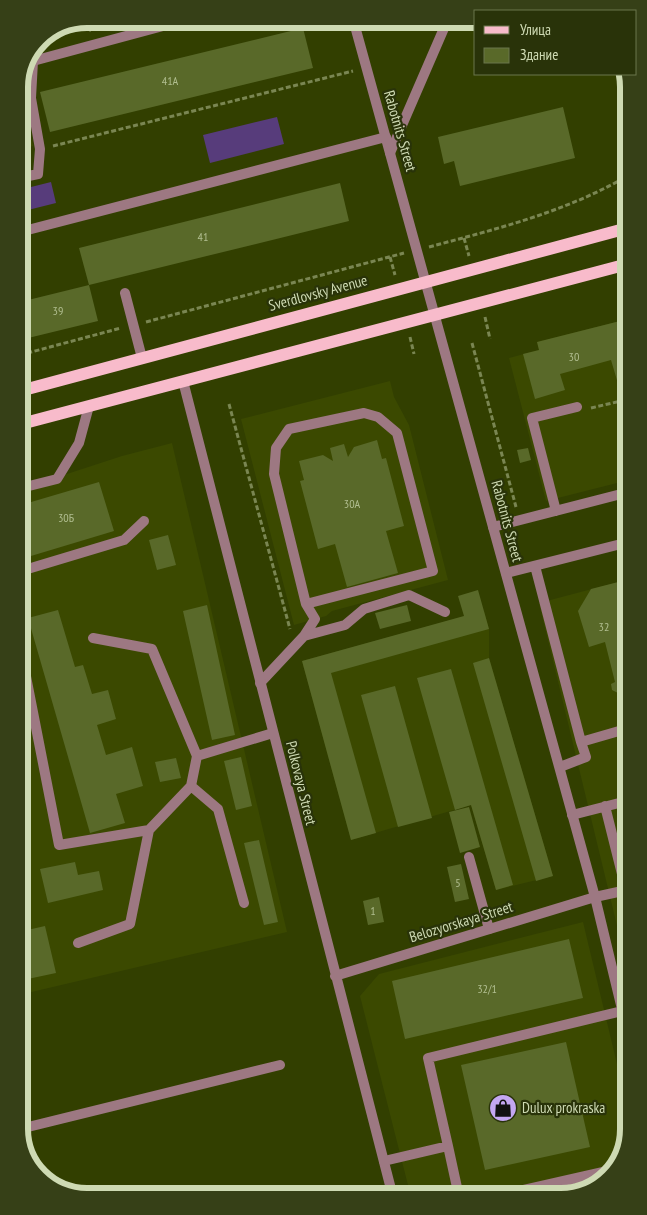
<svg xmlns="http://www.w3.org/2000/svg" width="647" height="1215" viewBox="0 0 647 1215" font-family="'PT Sans Narrow',sans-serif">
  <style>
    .built { fill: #3b4900 }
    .green { fill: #573c7b }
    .building { fill: #596929 }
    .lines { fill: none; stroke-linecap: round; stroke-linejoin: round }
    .path { stroke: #7a8652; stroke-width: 3; stroke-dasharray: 5 2.5; stroke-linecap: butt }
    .service { stroke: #9d7882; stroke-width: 10 }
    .minor { stroke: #9d7882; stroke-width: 10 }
    .primary { stroke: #f8bbcb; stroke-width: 12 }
    .labels { text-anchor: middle; stroke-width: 4.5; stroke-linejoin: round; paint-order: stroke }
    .number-label { font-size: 12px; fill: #b1be90 }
    .street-label { font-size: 15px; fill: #cedab3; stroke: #293309 }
    .poi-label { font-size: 15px; fill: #cedab3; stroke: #293309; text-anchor: start }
    .rim { fill: none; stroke: #cedab3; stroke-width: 6 }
  </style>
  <rect width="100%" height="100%" fill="#323f00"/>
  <path class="built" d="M19 93 33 146 19 150Z
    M624 320 625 481 546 501 509 358 539 350 537 342Z
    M390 381 394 397 409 425 448 580 332 611 326 616 294 625 241 419Z
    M172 443 287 932 23 994 21 489 122 456Z
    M626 580 627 967 539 603Z
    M484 611 489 629V658L553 876 496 890 471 805 351 840 302 661Z
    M583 922 628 1110V1129L617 1166 587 1191 410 1193 360 996 379 974Z"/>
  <path class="green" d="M277 117 284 144 210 163 203 135Z
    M51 182 56 203 20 212 19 190Z"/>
  <path class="building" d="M303 28 313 68 50 132 40 92Z
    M563 107 575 158 460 186 454 161 444 164 438 137Z
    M340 183 349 221 89 285 79 248Z
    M89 285 98 321 20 340V302Z
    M624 320 625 385 619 387 611 360 560 374 565 390 535 399 523 354 539 350 537 342Z
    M377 440 382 459 386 458 404 526 386 531 398 573 347 587 335 544 318 549 300 481 304 480 299 461 323 455 333 461 330 448 344 444 348 457 354 447Z
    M528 448 531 460 520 463 517 450Z
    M99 482 114 531 21 559V505Z
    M168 535 176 565 157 570 149 540Z
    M626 580V691L618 693 612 690 611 684 615 682 605 642 589 647 578 611 591 589Z
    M478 590 489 629 331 673 376 833 351 840 302 661 464 616 458 596Z
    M207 605 235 735 212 740 183 611Z
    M407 605 411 621 380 629 375 613Z
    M58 610 75 667 83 665 92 694 108 690 116 719 97 725 106 755 132 747 143 786 116 794 125 823 90 833 28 618Z
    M489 658 553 876 536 881 473 663Z
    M451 669 513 885 496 890 471 805 455 810 417 678Z
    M395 686 432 818 398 827 361 695Z
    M241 757 252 806 236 810 224 761Z
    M176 758 181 778 160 782 155 762Z
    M469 807 480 847 460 853 449 812Z
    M259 840 278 922 264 925 244 843Z
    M75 862 78 875 99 871 103 890 48 903 40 869Z
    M461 864 469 899 455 902 447 867Z
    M379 897 384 922 368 925 363 901Z
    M45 926 56 973 23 980V931Z
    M569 939 583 998 405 1039 392 981Z
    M566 1042 590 1147 485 1170 461 1065Z"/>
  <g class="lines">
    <path class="path" d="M89 31 100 19
      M53 146 353 71
      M464 238 469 256
      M429 247C496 229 562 213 624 178
      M390 257 395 275
      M485 317 490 339
      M146 322 404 253
      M410 337 414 354
      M472 343 516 507
      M20 355 121 328
      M229 404 290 629
      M591 408 625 400"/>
    <path class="service" d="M33 61 189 19
      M390 153 448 19
      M20 232 386 137
      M125 293 142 358
      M21 488 57 479 79 443 89 406
      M556 511 532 418 577 407
      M493 527 625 493
      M535 566 581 742
      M21 571 124 540 144 521
      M506 573 625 543
      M304 636 345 625 364 609 409 595 445 612
      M22 656 59 845 149 830 191 786 197 756 152 649 93 638
      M260 683 304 636 315 619 306 604 433 571 397 433 378 417 364 413 289 429 276 448 274 474 306 604
      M197 756 273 733
      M560 767 586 757 581 742 626 729
      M191 786 218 809 244 903
      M605 806 626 890
      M572 815 627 801
      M469 857 489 929
      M595 897 627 890
      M78 943 130 924 149 830
      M24 1128 280 1065
      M448 1146 428 1058 622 1011
      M384 1161 448 1146 458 1192
      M515 1192 612 1170"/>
    <path class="minor" d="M353 19 595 897 628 1034
      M19 178 38 174 40 149 31 98 33 61 32 55
      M183 381 392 1193
      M335 976 595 897"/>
    <path class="primary" d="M20 391 624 229
      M21 424 624 265"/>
  </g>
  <defs>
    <g id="shop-disc" transform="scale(1.4375)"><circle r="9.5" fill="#c4a7f2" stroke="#293309"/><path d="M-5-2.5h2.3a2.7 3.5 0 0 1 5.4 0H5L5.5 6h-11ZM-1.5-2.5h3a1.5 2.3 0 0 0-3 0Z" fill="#111"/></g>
  </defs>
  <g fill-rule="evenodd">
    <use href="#shop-disc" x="503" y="1108"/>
  </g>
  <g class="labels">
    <g class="number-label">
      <text x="170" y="85">41А</text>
      <text x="203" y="241">41</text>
      <text x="58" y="315">39</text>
      <text x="574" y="361">30</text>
      <text x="352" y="508">30А</text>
      <text x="66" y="522">30Б</text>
      <text x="604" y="631">32</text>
      <text x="458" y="887">5</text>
      <text x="373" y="915">1</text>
      <text x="487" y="993">32/1</text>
    </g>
    <g class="street-label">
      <text transform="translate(400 131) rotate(74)" y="5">Rabotnits Street</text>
      <text transform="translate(318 293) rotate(-15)" y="5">Sverdlovsky Avenue</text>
      <text transform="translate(507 521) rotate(75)" y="5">Rabotnits Street</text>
      <text transform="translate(301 783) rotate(76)" y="5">Polkovaya Street</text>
      <text transform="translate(461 922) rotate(-17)" y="5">Belozyorskaya Street</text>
    </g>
    <g class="poi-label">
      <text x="522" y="1113">Dulux prokraska</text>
    </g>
  </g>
  <path d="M0 0H647V1215H0ZM87 28H561A59 59 0 0 1 620 87V1129A59 59 0 0 1 561 1188H87A59 59 0 0 1 28 1129V87A59 59 0 0 1 87 28Z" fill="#364017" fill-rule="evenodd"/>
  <path class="rim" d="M87 28H561A59 59 0 0 1 620 87V1129A59 59 0 0 1 561 1188H87A59 59 0 0 1 28 1129V87A59 59 0 0 1 87 28Z"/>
  <rect x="474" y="10" width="162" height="65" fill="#293309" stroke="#6b764d"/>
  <rect x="484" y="26" width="25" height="8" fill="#f8bbcb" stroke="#6b764d"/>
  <text x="520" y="35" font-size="15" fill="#cedab3">Улица</text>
  <rect x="484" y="48" width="25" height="15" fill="#596929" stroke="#6b764d"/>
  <text x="520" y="60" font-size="15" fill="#cedab3">Здание</text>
</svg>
